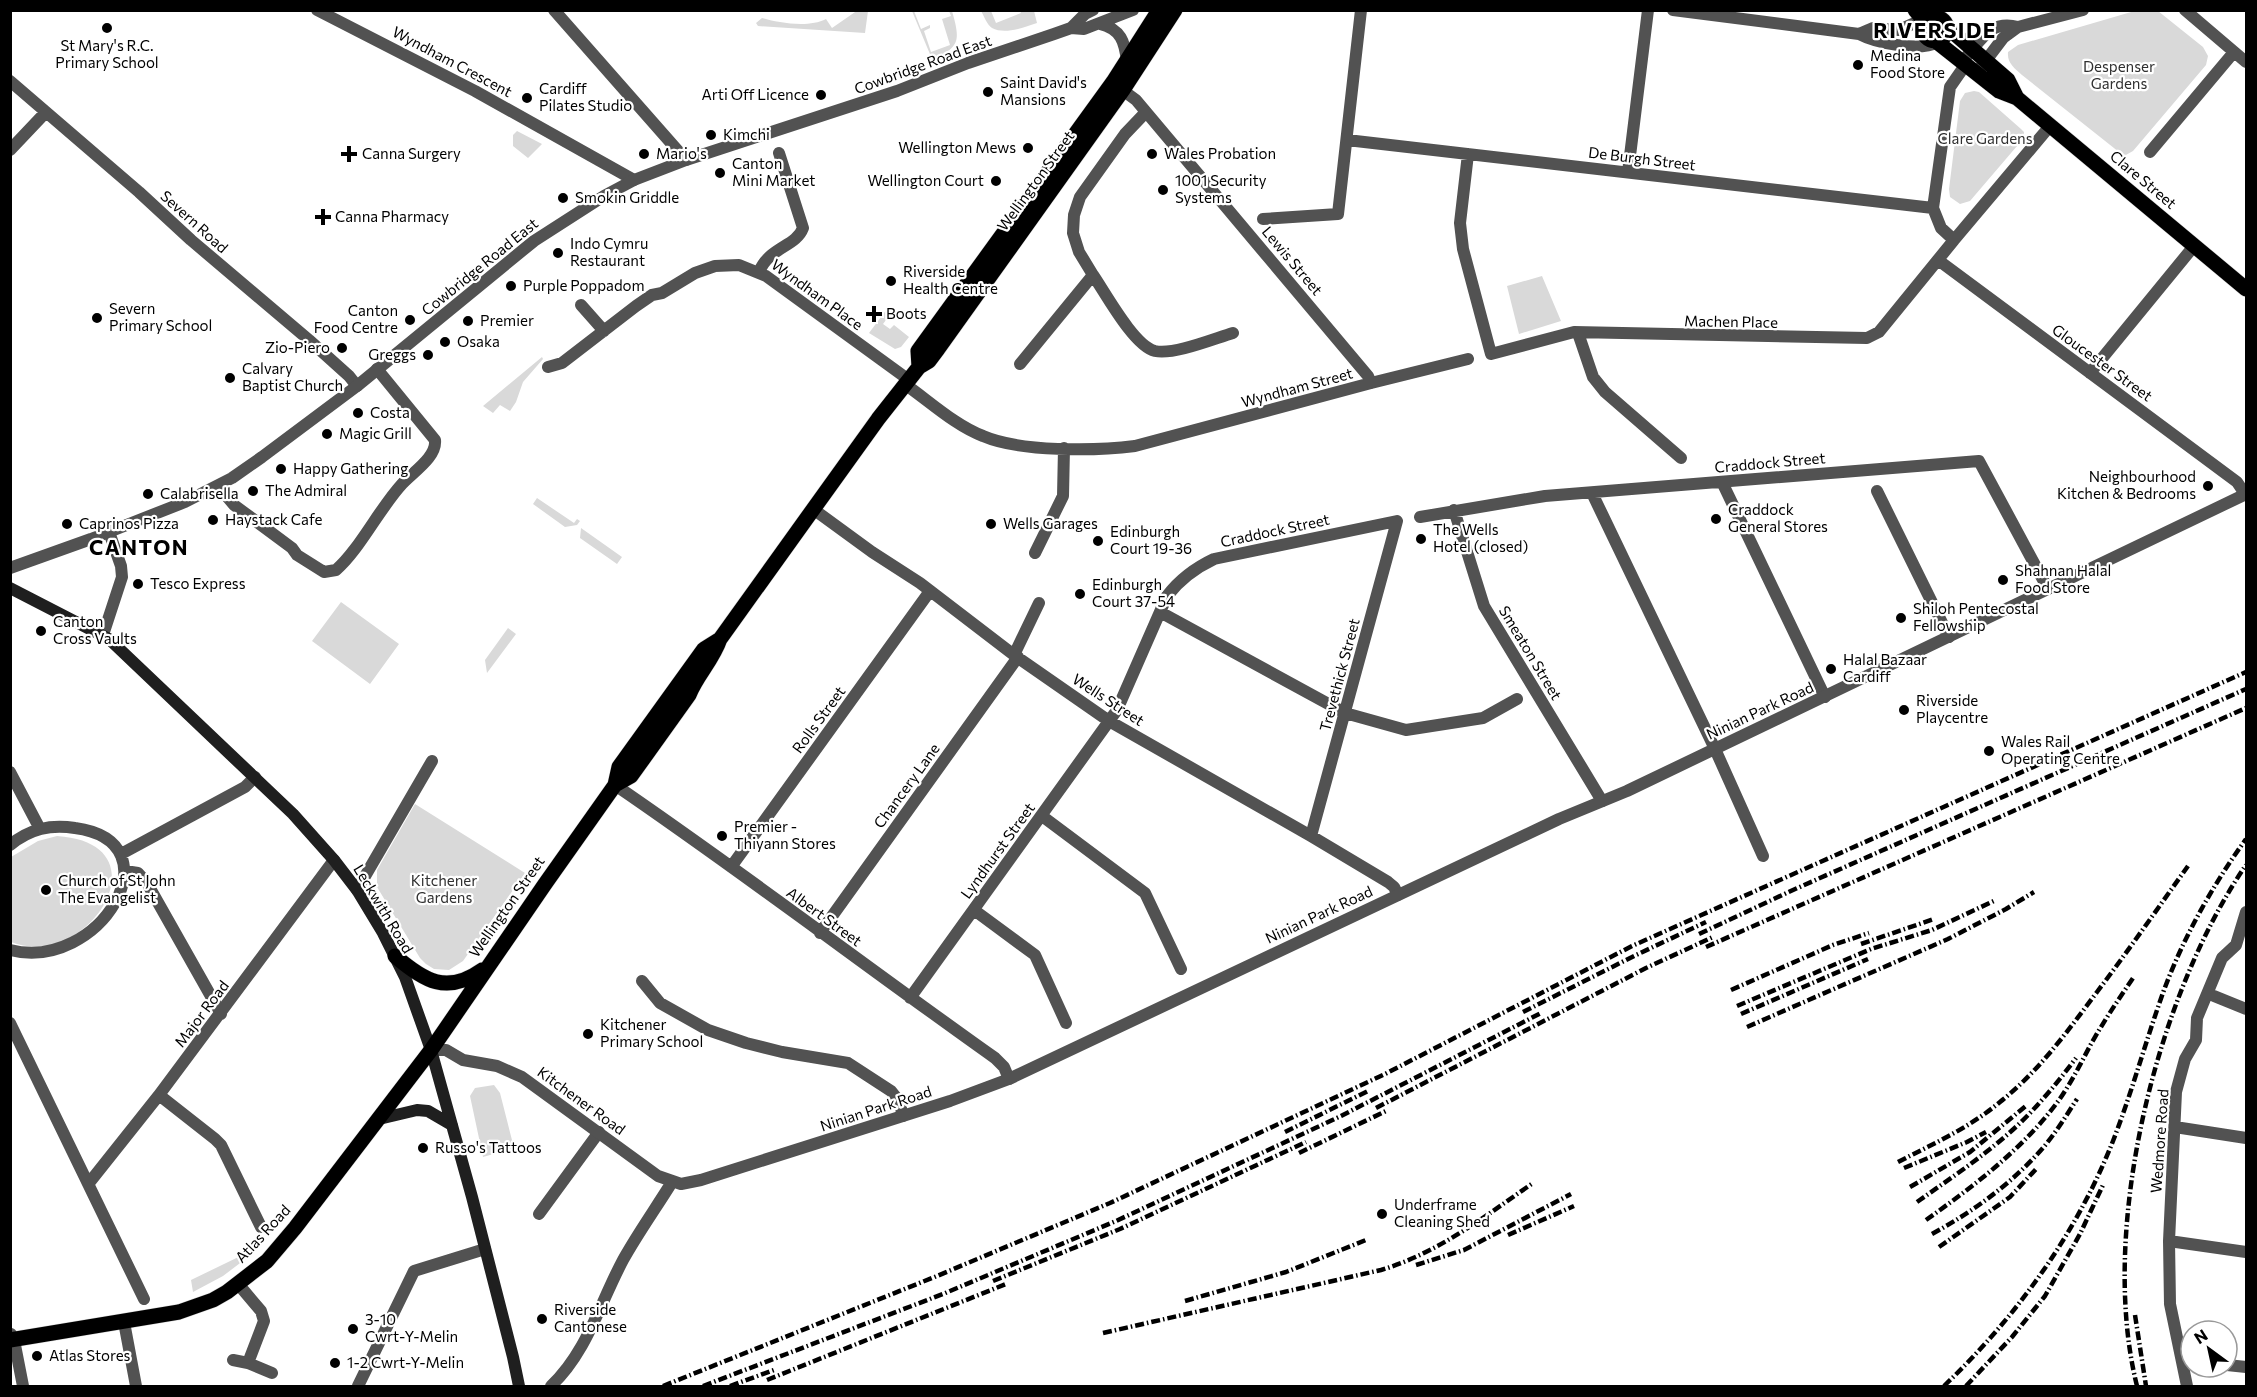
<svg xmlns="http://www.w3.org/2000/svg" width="2257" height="1397" viewBox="0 0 2257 1397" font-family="Commissioner,sans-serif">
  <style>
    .green { fill: #d9d9d9 }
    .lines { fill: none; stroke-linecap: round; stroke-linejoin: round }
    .primary-casing { stroke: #dbdbdb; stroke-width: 16 }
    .minor { stroke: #525252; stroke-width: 12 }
    .tertiary { stroke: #525252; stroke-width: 12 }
    .secondary { stroke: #1f1f1f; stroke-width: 12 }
    .primary { stroke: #000; stroke-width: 15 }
    .rail { stroke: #000; stroke-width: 4.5; stroke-dasharray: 9 3 1.5 3; stroke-linecap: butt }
    .poi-dot { fill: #000; stroke: #fff; stroke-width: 2 }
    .labels { text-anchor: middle; stroke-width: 4.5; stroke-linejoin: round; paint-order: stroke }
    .poi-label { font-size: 15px; fill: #000; stroke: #fff; text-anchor: start }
    .street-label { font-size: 15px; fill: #000; stroke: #fff }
    .park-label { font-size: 15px; fill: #303030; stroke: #fff }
    .district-label { font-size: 21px; font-weight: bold; letter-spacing: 1.5px; fill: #000; stroke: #fff }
  </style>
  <rect width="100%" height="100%" fill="#fff"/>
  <path class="green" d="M858 10 868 11 865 33 758 26 756 23 762 18C779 23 809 28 826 19L832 28Z
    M2138 10 2158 11 2203 47 2208 56 2206 65 2133 151 2124 156 2022 75C2014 68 2007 63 2008 52L2018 45Z
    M912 11H914L921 29 930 25V28L924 31 931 52 950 45 942 19 951 16 949 11H952C960 39 961 48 932 59Z
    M981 11H991L996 23 1021 13 1020 11H1034L1037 23C1025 27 1005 35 992 28 987 25 984 16 981 11Z
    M1974 91 1979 92 2021 129 2024 132 2023 139 1970 201 1960 204 1950 197 1949 189 1960 101 1965 93Z
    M517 131 542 144 528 158 513 146V135Z
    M1542 276 1561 321 1519 334 1507 286Z
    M887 309 892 312 883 324 890 329 894 325 909 337 901 347 895 349 869 333Z
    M542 357 543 359 523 382 516 402 510 411 500 405 493 413 483 406Z
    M537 498 574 523 577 519 580 521 577 525 565 527 533 504Z
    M581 528 622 557 617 564 580 538Z
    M341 602 399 644 370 684 312 641Z
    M508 628 516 634 487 673 485 660Z
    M415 804 525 873 463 961 449 970 434 969 426 964 420 958 377 887V870Z
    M57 836C168 843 89 972 11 942V857L38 841Z
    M494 1085 500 1093 514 1148 483 1157 470 1096 475 1088Z
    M255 1249 256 1251 223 1276 193 1292 191 1280Z"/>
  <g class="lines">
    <g class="primary-casing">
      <path id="primary" d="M1915 10 1925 22
        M1923 29a12 12 0 1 1 24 0a12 12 0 1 1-24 0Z
        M1947 27 2008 80 2017 98
        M1937 42 1999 91 2017 98 2246 289
        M919 367 918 351 1113 82 1159 10
        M615 785 631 776 689 695C697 675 713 660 720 639L878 419 919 367 929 361 938 349 1123 90 1175 10
        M395 956C424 981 447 995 482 970
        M10 1340 179 1312 213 1300 227 1292 267 1261 295 1228 431 1050 545 884 615 785 619 767 704 649 720 639"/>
    </g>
    <path class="minor" d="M317 10 475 91 634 180
      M554 10 686 160
      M1673 10 1859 34C1876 43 1920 52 1937 42
      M2185 10 2246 62
      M1859 34 1873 28 1899 30 1917 22H1925
      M1967 56C1983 37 1992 20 2018 27
      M1981 67 2003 38 2018 27 2083 10
      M10 81 139 192 191 240 309 340 349 376 357 386
      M1117 86 1136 100 1368 376 1371 383
      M1347 140 1933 208
      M10 150 46 112
      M2150 152 2234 52
      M1468 154 1460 223 1463 249 1491 354 1574 332 1867 338 1879 332 1954 240 1941 228 1933 208 1950 87 1966 64
      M1628 172 1648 10
      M1263 219 1338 214 1361 10
      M1954 240 2050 126
      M1938 260 2237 482 2245 494
      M759 272C769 247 796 247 803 228L779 153
      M1093 275C1106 294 1134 346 1155 351 1174 355 1213 339 1233 333
      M581 305 604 331
      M1578 333 1593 377 1605 392 1681 458
      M1020 364 1093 275 1079 252 1073 233 1074 215 1080 197 1125 134 1146 112
      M548 367 562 363 636 306 652 295 662 293 695 273 715 266 739 265 766 276 909 380
      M2090 373 2194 246
      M906 385C929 401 956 426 983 436 1020 452 1095 451 1135 446L1371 383 1468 359
      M1722 482 1825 697
      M218 486 234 505 292 548 297 555 324 572 336 570C360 549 379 509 402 484 413 472 437 457 435 440L377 369
      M1877 491 1949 637
      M1592 493 1715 749 1763 856
      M813 509 872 552 920 583 1014 655 1109 721 1311 836 1388 882 1394 887 1398 895
      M1454 510 1484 606 1602 801
      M1420 517 1545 496 1979 461 2048 589
      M1035 553 1063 496 1064 448
      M1160 612 1345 713 1406 730 1483 718 1517 699
      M103 635 122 577 121 566 109 532
      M1014 655 1039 603
      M10 772 40 829
      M615 785C744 873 868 968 995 1058L1004 1067 1009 1079
      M1042 816 1145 893 1181 969
      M10 845C30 829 50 824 75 828 179 842 99 973 10 950
      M121 854 245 787 255 777
      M731 867 930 591
      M125 871 138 873 147 883 221 1014
      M357 890 432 761
      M974 910 1035 955 1066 1023
      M820 933 1018 657
      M642 981 660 1003 708 1030 746 1043 782 1052 848 1063 891 1091 899 1101 903 1116
      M2214 996 2246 1009
      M910 998 1117 710 1167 596C1180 579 1195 568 1214 559L1397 521 1311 836
      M10 1023 144 1299
      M159 1095 215 1139 221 1145 261 1227
      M2175 1127 2246 1138
      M89 1183 159 1095 334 860
      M539 1214 599 1132
      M2169 1241 2246 1252
      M239 1285 261 1311 264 1321 248 1363 272 1373
      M124 1322 136 1386
      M11 1334 14 1340 23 1386
      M233 1360 248 1363
      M2227 1365 2246 1367
      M358 1386 414 1271 485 1249
      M2187 1386 2170 1304 2169 1241 2176 1092 2185 1059 2196 1040 2197 1018 2222 958 2236 945 2246 912"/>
    <path class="tertiary" d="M1100 24C1121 29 1125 42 1127 62
      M1071 28 1084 29 1133 10
      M10 568 91 539 185 502 232 478 262 457 357 386 534 241 604 196 634 180 686 160 897 91 968 63 1054 34 1071 28 1085 14 1093 10
      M431 1050H446L463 1060 497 1066 522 1077 658 1176 681 1184 701 1180 950 1101 1009 1079 1559 819 1627 791 2246 494
      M551 1386C587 1352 600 1303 623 1260 638 1233 656 1208 672 1182"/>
    <path class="secondary" d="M10 588 109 639 293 814 334 860 357 890 383 933 405 977 431 1050 472 1197 513 1357 519 1386
      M379 1119 417 1110 428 1111 452 1125"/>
    <use href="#primary" class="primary"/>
    <path class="rail" d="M1699 934 1793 890 2246 689
      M1861 944 1934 919
      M1706 947 2246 708
      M1731 990 1833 945 1869 933
      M1737 1006 1871 949 1932 930 1996 900
      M1523 1012 1636 955 1706 922
      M1741 1014 1868 959
      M1747 1027 1948 939 2006 909 2034 892
      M1376 1108 1646 968 1713 937
      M1285 1132 1368 1091
      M1299 1153 1388 1110
      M1898 1162C1933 1144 1969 1128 2000 1102 2039 1071 2067 1032 2097 992 2128 951 2158 908 2188 866
      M1904 1168 1967 1142 1986 1132
      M1910 1187 1970 1152 2027 1105
      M1917 1202C1951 1178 1987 1154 2018 1125 2039 1105 2058 1082 2076 1058
      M1926 1220C1974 1186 2024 1148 2059 1100 2071 1083 2081 1063 2091 1044 2104 1021 2118 1000 2133 978
      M1932 1234C1974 1211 2011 1184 2042 1149 2055 1134 2066 1116 2077 1099
      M1508 1235 1574 1206
      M1939 1247 2010 1197 2037 1168
      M1416 1265 1464 1250 1571 1194
      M993 1281 1120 1229 1306 1142
      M1185 1301 1286 1272 1366 1240
      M2135 1315 2146 1386
      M1103 1333 1381 1270C1438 1253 1484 1217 1533 1183
      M767 1380 1006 1284
      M663 1386 937 1276 1110 1203 1385 1074 1632 946 2246 672
      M703 1386 943 1294 1116 1221 1341 1116 1541 1013
      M730 1386 774 1370
      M1944 1386C2016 1317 2076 1235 2113 1141 2132 1092 2146 1040 2164 990 2184 936 2213 885 2246 839
      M1966 1386 2012 1337 2045 1296 2080 1234 2103 1185
      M2137 1386C2098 1231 2156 996 2246 865"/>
  </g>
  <g class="poi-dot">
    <circle cx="107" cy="28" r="6"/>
    <circle cx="1858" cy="65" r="6"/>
    <circle cx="988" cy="92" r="6"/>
    <circle cx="821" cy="95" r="6"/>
    <circle cx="527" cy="98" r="6"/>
    <circle cx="711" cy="135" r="6"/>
    <circle cx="1028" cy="148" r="6"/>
    <path d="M346 145h6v6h6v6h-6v6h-6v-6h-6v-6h6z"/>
    <circle cx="644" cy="154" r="6"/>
    <circle cx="1152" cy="154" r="6"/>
    <circle cx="720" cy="173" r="6"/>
    <circle cx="996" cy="181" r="6"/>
    <circle cx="1163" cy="190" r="6"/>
    <circle cx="563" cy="198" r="6"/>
    <path d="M320 208h6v6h6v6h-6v6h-6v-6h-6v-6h6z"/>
    <circle cx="558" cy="253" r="6"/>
    <circle cx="891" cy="281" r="6"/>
    <circle cx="511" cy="286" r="6"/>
    <path d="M871 305h6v6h6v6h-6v6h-6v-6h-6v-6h6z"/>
    <circle cx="97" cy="318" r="6"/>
    <circle cx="410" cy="320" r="6"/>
    <circle cx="468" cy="321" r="6"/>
    <circle cx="445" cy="342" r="6"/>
    <circle cx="342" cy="348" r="6"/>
    <circle cx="428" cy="355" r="6"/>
    <circle cx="230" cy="378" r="6"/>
    <circle cx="358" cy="413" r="6"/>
    <circle cx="327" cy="434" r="6"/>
    <circle cx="281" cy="469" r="6"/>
    <circle cx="2208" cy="486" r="6"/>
    <circle cx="253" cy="491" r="6"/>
    <circle cx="148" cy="494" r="6"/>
    <circle cx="1716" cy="519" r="6"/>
    <circle cx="213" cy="520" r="6"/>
    <circle cx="67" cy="524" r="6"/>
    <circle cx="991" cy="524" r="6"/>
    <circle cx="1421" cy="539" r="6"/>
    <circle cx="1098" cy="541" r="6"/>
    <circle cx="2003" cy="580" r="6"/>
    <circle cx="138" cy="584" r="6"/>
    <circle cx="1080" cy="594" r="6"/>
    <circle cx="1901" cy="618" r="6"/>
    <circle cx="41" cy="631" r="6"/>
    <circle cx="1831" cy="669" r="6"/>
    <circle cx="1904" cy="710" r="6"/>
    <circle cx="1989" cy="751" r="6"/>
    <circle cx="722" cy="836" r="6"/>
    <circle cx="46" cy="890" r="6"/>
    <circle cx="588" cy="1034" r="6"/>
    <circle cx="423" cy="1148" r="6"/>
    <circle cx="1382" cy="1214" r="6"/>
    <circle cx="542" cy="1319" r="6"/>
    <circle cx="353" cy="1329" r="6"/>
    <circle cx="37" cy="1356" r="6"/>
    <circle cx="335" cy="1363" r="6"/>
  </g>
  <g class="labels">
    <g class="poi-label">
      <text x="107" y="51" text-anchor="middle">St Mary's R.C.<tspan x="107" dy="17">Primary School</tspan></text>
      <text x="1870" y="61">Medina<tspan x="1870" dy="17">Food Store</tspan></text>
      <text x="1000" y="88">Saint David's<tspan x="1000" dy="17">Mansions</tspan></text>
      <text x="539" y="94">Cardiff<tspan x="539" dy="17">Pilates Studio</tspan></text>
      <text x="809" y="100" text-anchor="end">Arti Off Licence</text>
      <text x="723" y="140">Kimchi</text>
      <text x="1016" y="153" text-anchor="end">Wellington Mews</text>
      <text x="362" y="159">Canna Surgery</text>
      <text x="656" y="159">Mario's</text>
      <text x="1164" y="159">Wales Probation</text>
      <text x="732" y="169">Canton<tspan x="732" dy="17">Mini Market</tspan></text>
      <text x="984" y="186" text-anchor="end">Wellington Court</text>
      <text x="1175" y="186">1001 Security<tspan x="1175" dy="17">Systems</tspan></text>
      <text x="575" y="203">Smokin Griddle</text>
      <text x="335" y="222">Canna Pharmacy</text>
      <text x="570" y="249">Indo Cymru<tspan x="570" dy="17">Restaurant</tspan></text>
      <text x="903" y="277">Riverside<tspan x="903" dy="17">Health Centre</tspan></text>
      <text x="523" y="291">Purple Poppadom</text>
      <text x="109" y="314">Severn<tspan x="109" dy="17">Primary School</tspan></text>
      <text x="398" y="316" text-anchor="end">Canton<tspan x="398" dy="17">Food Centre</tspan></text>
      <text x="886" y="319">Boots</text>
      <text x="480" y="326">Premier</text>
      <text x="457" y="347">Osaka</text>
      <text x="330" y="353" text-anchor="end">Zio-Piero</text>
      <text x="416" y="360" text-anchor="end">Greggs</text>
      <text x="242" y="374">Calvary<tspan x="242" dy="17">Baptist Church</tspan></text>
      <text x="370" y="418">Costa</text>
      <text x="339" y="439">Magic Grill</text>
      <text x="293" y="474">Happy Gathering</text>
      <text x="2196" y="482" text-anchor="end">Neighbourhood<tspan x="2196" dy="17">Kitchen &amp; Bedrooms</tspan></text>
      <text x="265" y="496">The Admiral</text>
      <text x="160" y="499">Calabrisella</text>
      <text x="1728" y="515">Craddock<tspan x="1728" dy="17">General Stores</tspan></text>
      <text x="225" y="525">Haystack Cafe</text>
      <text x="79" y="529">Caprinos Pizza</text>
      <text x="1003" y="529">Wells Garages</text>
      <text x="1433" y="535">The Wells<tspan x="1433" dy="17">Hotel (closed)</tspan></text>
      <text x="1110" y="537">Edinburgh<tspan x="1110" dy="17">Court 19-36</tspan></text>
      <text x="2015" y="576">Shahnan Halal<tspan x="2015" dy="17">Food Store</tspan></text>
      <text x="150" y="589">Tesco Express</text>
      <text x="1092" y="590">Edinburgh<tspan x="1092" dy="17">Court 37-54</tspan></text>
      <text x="1913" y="614">Shiloh Pentecostal<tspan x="1913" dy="17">Fellowship</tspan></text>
      <text x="53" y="627">Canton<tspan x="53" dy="17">Cross Vaults</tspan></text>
      <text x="1843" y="665">Halal Bazaar<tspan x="1843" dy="17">Cardiff</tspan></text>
      <text x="1916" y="706">Riverside<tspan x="1916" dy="17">Playcentre</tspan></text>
      <text x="2001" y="747">Wales Rail<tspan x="2001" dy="17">Operating Centre</tspan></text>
      <text x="734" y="832">Premier -<tspan x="734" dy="17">Thiyann Stores</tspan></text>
      <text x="58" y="886">Church of St John<tspan x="58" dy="17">The Evangelist</tspan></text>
      <text x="600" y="1030">Kitchener<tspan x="600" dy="17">Primary School</tspan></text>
      <text x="435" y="1153">Russo's Tattoos</text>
      <text x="1394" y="1210">Underframe<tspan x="1394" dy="17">Cleaning Shed</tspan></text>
      <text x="554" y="1315">Riverside<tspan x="554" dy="17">Cantonese</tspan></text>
      <text x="365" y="1325">3-10<tspan x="365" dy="17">Cwrt-Y-Melin</tspan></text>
      <text x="49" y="1361">Atlas Stores</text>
      <text x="347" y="1368">1-2 Cwrt-Y-Melin</text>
    </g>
    <g class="street-label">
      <text transform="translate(452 62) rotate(28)" y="5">Wyndham Crescent</text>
      <text transform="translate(923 65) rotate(-20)" y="5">Cowbridge Road East</text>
      <text transform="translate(1642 159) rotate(7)" y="5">De Burgh Street</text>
      <text transform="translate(2143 180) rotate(40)" y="5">Clare Street</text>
      <text transform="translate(1036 181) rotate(-54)" y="5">Wellington Street</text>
      <text transform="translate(194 222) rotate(42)" y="5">Severn Road</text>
      <text transform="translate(1292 261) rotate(50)" y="5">Lewis Street</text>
      <text transform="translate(480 267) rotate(-39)" y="5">Cowbridge Road East</text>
      <text transform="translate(817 295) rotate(36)" y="5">Wyndham Place</text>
      <text transform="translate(1731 322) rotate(1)" y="5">Machen Place</text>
      <text transform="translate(2102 363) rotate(36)" y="5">Gloucester Street</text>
      <text transform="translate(1297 388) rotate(-15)" y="5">Wyndham Street</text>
      <text transform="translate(1770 463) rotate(-5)" y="5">Craddock Street</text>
      <text transform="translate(1275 531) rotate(-12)" y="5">Craddock Street</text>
      <text transform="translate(1530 653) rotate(59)" y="5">Smeaton Street</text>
      <text transform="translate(1340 675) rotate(-75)" y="5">Trevethick Street</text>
      <text transform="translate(1108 700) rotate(33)" y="5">Wells Street</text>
      <text transform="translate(1760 711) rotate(-25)" y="5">Ninian Park Road</text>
      <text transform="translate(819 720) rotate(-54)" y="5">Rolls Street</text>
      <text transform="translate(907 786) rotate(-54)" y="5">Chancery Lane</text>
      <text transform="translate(998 851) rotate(-54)" y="5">Lyndhurst Street</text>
      <text transform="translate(507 907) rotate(-55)" y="5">Wellington Street</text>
      <text transform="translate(383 909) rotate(59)" y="5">Leckwith Road</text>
      <text transform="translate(1319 915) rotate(-25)" y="5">Ninian Park Road</text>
      <text transform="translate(824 917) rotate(36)" y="5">Albert Street</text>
      <text transform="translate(202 1014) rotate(-53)" y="5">Major Road</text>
      <text transform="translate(581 1101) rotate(36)" y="5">Kitchener Road</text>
      <text transform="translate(876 1109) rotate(-18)" y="5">Ninian Park Road</text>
      <text transform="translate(2160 1141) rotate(-86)" y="5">Wedmore Road</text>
      <text transform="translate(263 1234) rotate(-47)" y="5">Atlas Road</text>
    </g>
    <g class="park-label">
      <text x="2119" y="72">Despenser<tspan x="2119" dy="17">Gardens</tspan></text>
      <text x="1985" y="144">Clare Gardens</text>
      <text x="444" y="886">Kitchener<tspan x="444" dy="17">Gardens</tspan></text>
    </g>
    <g class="district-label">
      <text x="1935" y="38">RIVERSIDE</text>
      <text x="139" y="555">CANTON</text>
    </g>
  </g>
  <rect width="2257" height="1397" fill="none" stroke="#000000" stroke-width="24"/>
  <g transform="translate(2209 1349) rotate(327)"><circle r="28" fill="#ffffff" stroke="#999999" stroke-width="1.5"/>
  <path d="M0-4.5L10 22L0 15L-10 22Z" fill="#000000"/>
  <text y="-9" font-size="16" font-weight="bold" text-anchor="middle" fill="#000000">N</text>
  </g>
</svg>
